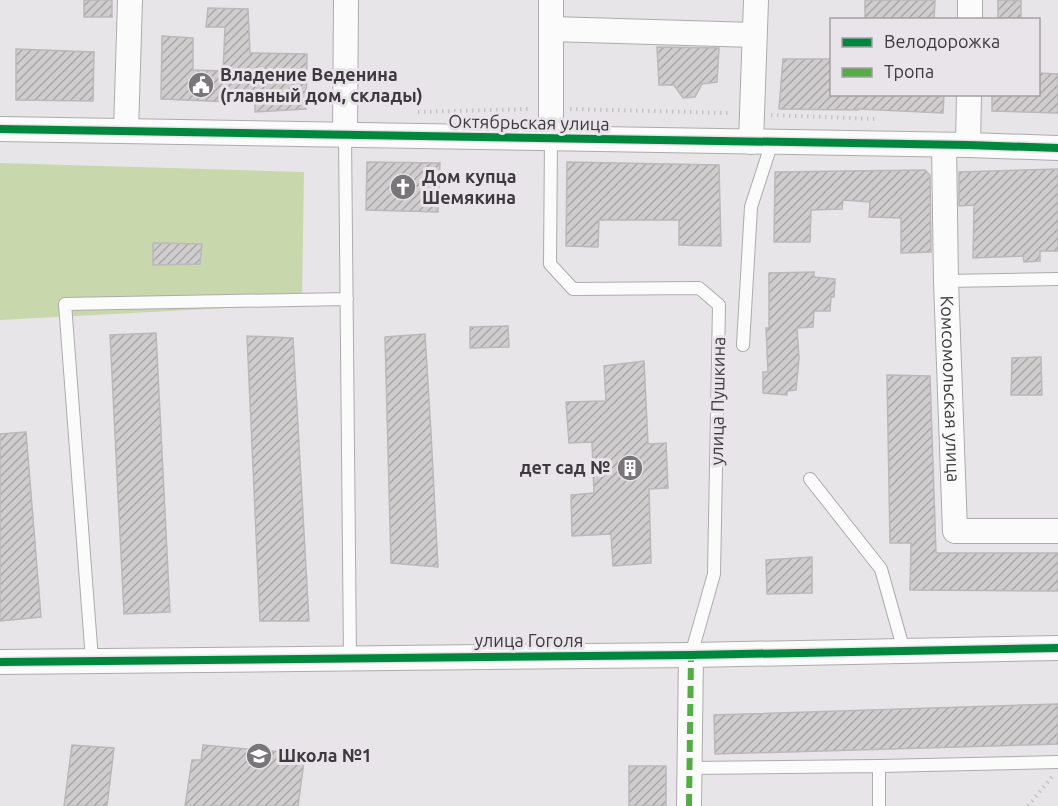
<svg xmlns="http://www.w3.org/2000/svg" width="1058" height="806" viewBox="0 0 1058 806" font-family="Ubuntu,sans-serif">
  <style>
    .green { fill: #c9d8ac }
    .building { fill: url(#building-hatch); stroke: #bbb8ba; stroke-width: 1.5 }
    .lines { fill: none; stroke-linecap: round; stroke-linejoin: round }
    .service-casing { stroke: #adabad; stroke-width: 14 }
    .minor-casing { stroke: #adabad; stroke-width: 26 }
    .path { stroke: #c5c4c5; stroke-width: 4; stroke-dasharray: 1.5 4.5; stroke-linecap: butt }
    .service { stroke: #fcfbfc; stroke-width: 12 }
    .minor { stroke: #fcfbfc; stroke-width: 24 }
    .quiet { stroke: #55ac46; stroke-width: 6; stroke-dasharray: 12 6; stroke-linecap: butt }
    .cycleway-casing { stroke: #e9e4e9; stroke-width: 11 }
    .cycleway { stroke: #00873e; stroke-width: 8 }
    .labels { text-anchor: middle; stroke-width: 6; stroke-linejoin: round; paint-order: stroke }
    .poi-label { font-size: 18px; font-weight: bold; fill: #3c3a3c; stroke: #e9e4e9; text-anchor: start }
    .street-label { font-size: 18px; fill: #3c3a3c; stroke: #e9e4e9 }
  </style>
  <defs>
    <pattern id="building-hatch" width="6" height="6" patternUnits="userSpaceOnUse" patternTransform="scale(1.5)"><rect width="6" height="6" fill="#d0cdce"/><path d="M-1 1l2-2M0 6l6-6M5 7l2-2" fill="none" stroke="#aaa7a8"/></pattern>
  </defs>
  <rect width="100%" height="100%" fill="#e8e5e8"/>
  <path class="green" d="M0 163 304 172 302 304 0 320Z"/>
  <path class="building" d="M84 0H112V17H84Z
    M865 0H935L934 20H865Z
    M998 0 1021 1V20H998Z
    M208 8 248 9 250 53 307 54 306 109 255 112V103L161 99 162 36 193 38V70L223 71 225 27H206Z
    M657 47 719 48 717 82 702 84 695 97 683 98 674 85H659Z
    M16 49 94 52 93 101 16 100Z
    M783 59H831V94H944L943 113 858 109V110L779 109Z
    M1038 73 1058 74V113L992 111V94H1038Z
    M367 162 440 163 438 212 366 210Z
    M567 162 719 165 721 246 679 245V220H599L598 247 566 246Z
    M1058 169V251H1040V261L1024 262 1023 256 973 258 974 205 959 206V172Z
    M925 170 930 175 931 252 901 253V218L869 217 870 202 843 200 842 209 811 210 810 242H774L775 172Z
    M153 243 202 244 200 264 153 265Z
    M814 272V277L835 279 834 297H831L830 311H814L813 327 797 328 799 359 796 390 787 391V395L763 393V372H768L766 328H769V273Z
    M508 326 509 347 470 348V327Z
    M156 333 170 612 124 614 110 335Z
    M425 334 431 433 438 567 391 563 385 337Z
    M247 336 293 338 309 621H260Z
    M1041 357 1042 395H1011L1012 358Z
    M644 361 648 444 666 443 668 488 649 489 651 563 613 566 611 534 572 536 571 495 594 493 592 442 569 443 566 402 606 401 604 366Z
    M887 375 930 376 936 553H1058V591L910 590 911 543H890Z
    M26 432 41 617 0 621V434Z
    M812 557V593L767 594 766 560Z
    M1058 704V744L715 754 714 715Z
    M72 745 114 748 107 806H64Z
    M203 745 305 754 298 806H185L192 760H201Z
    M629 766H666V806H629Z"/>
  <g class="lines">
    <g class="service-casing">
      <path id="service" d="M345 135 350 658
        M551 138 550 264 573 289 699 288 719 305 714 574 691 655
        M946 281 1058 279
        M743 345 751 207 772 142
        M810 479 881 569 904 651
        M92 660 65 304 347 299
        M689 768 879 766 1058 762
        M879 806V766"/>
    </g>
    <g class="minor-casing">
      <g id="minor">
        <path d="M970 20V0"/>
        <path d="M551 29 754 35"/>
        <path d="M0 129 968 145 1058 148"/>
        <path d="M126 131 130 0"/>
        <path d="M345 135 346 0"/>
        <path d="M551 138V0"/>
        <path d="M751 142 756 0"/>
        <path id="s1" d="M944 145 946 281 955 531H1058"/>
        <path d="M968 145 969 94"/>
        <path d="M0 662 691 655 1058 648"/>
        <path d="M689 806 691 655"/>
      </g>
    </g>
    <path class="path" d="M570 109 731 113
      M418 112 530 109
      M771 115 875 119
      M1028 806 1052 777"/>
    <use href="#service" class="service"/>
    <use href="#minor" class="minor"/>
    <path class="quiet" d="M689 806 691 655"/>
    <g class="cycleway-casing">
      <path id="cycleway" d="M0 129 968 145 1058 148
        M0 662 691 655 1058 648"/>
    </g>
    <use href="#cycleway" class="cycleway"/>
  </g>
  <defs>
    <g id="civic-disc" transform="scale(1.35)"><circle r="9.5" fill="#787678" stroke="#e9e4e9"/><path d="M-.6-6.5H3V-4.5H.6V-3L4-1V1h2V6H-6V1h2V-1L-.6-3ZM-1.2 2.5V6h2.4V2.5Z" fill="#fff"/></g>
    <g id="church-disc" transform="scale(1.35)"><circle r="9.5" fill="#787678" stroke="#e9e4e9"/><path d="M-1.2-6h2.4v3.5h3.3v2.4h-3.3V6h-2.4V-.1h-3.3v-2.4h3.3Z" fill="#fff"/></g>
    <g id="building-disc" transform="scale(1.35)"><circle r="9.5" fill="#787678" stroke="#e9e4e9"/><path d="M-4-6H4V6H1V3H-1V6H-4ZM-2.5-4.3h1.7v1.8h-1.7ZM.8-4.3h1.7v1.8H.8ZM-2.5-1h1.7V.8h-1.7ZM.8-1h1.7V.8H.8Z" fill="#fff"/></g>
    <g id="school-disc" transform="scale(1.35)"><circle r="9.5" fill="#787678" stroke="#e9e4e9"/><path d="M0-5L7-2L0 1L-7-2ZM-4 1L0 2.5L4 1V4Q0 6-4 4Z" fill="#fff"/></g>
  </defs>
  <g fill-rule="evenodd">
    <use href="#civic-disc" x="201" y="85"/>
    <use href="#church-disc" x="403" y="187"/>
    <use href="#building-disc" x="630" y="468"/>
    <use href="#school-disc" x="259" y="756"/>
  </g>
  <g class="labels">
    <g class="poi-label">
      <text x="220" y="81">Владение Веденина<tspan x="220" dy="21">(главный дом, склады)</tspan></text>
      <text x="422" y="183">Дом купца<tspan x="422" dy="21">Шемякина</tspan></text>
      <text x="610" y="474" text-anchor="end">дет сад №</text>
      <text x="278" y="762">Школа №1</text>
    </g>
    <g class="street-label">
      <text transform="translate(529 123) rotate(1)" y="6">Октябрьская улица</text>
      <text dy="6" stroke="none"><textPath href="#s1" startOffset="244">Комсомольская улица</textPath></text>
      <text transform="translate(718 401) rotate(-89)" y="6">улица Пушкина</text>
      <text x="529" y="647">улица Гоголя</text>
    </g>
  </g>
  <rect x="830" y="18" width="210" height="78" fill="#e9e4e9" stroke="#a4a0a4" stroke-width="1.5"/>
  <rect x="842" y="38" width="30" height="9" fill="#00873e" stroke="#a4a0a4" stroke-width="1.5"/>
  <text x="884" y="48" font-size="18" fill="#3c3a3c">Велодорожка</text>
  <rect x="842" y="68" width="30" height="9" fill="#55ac46" stroke="#a4a0a4" stroke-width="1.5"/>
  <text x="884" y="78" font-size="18" fill="#3c3a3c">Тропа</text>
</svg>
